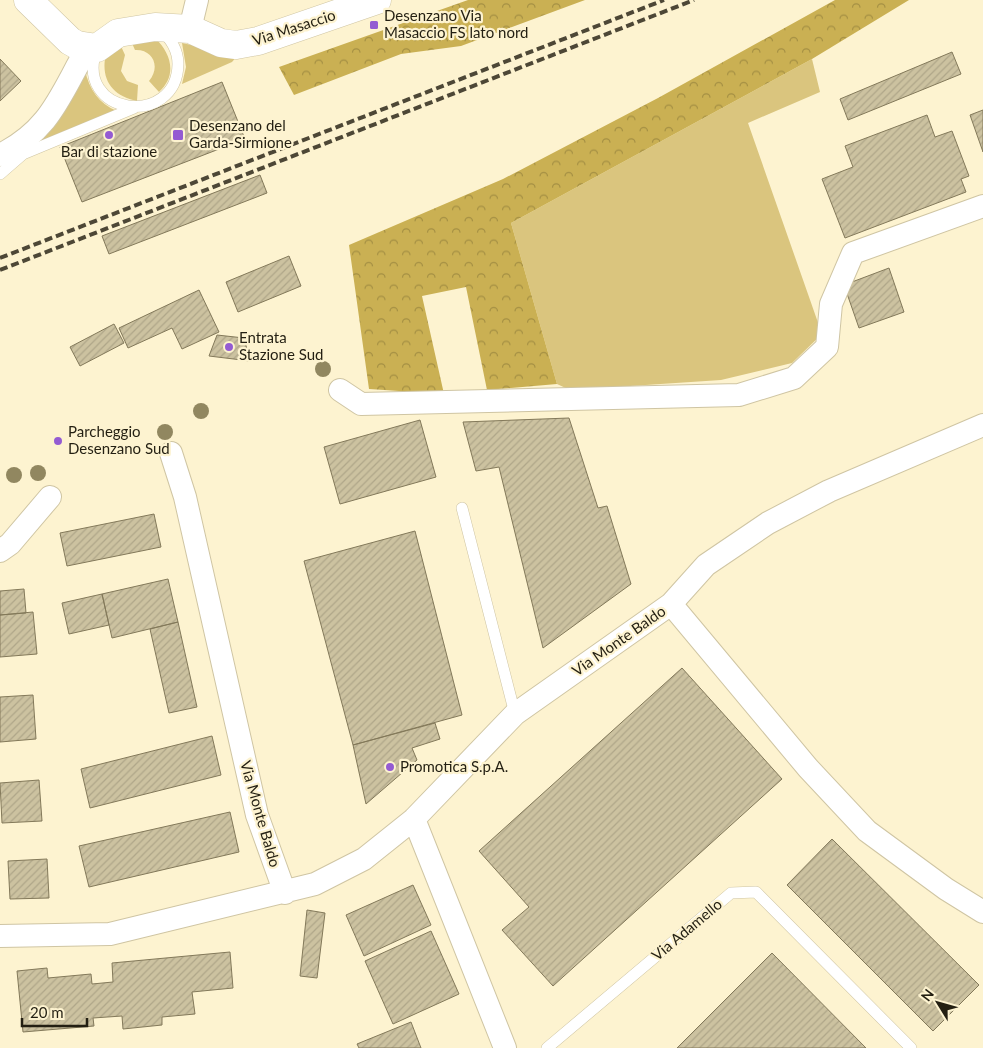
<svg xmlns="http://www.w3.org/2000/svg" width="983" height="1048" viewBox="0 0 983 1048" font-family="Lato,sans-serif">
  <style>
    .grass { fill: #dac57e }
    .forest { fill: url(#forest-crowns) }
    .building { fill: url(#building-hatch); stroke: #83795a }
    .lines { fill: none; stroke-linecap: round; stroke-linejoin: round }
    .lane-casing { stroke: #cfc5a3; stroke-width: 12 }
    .street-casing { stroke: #cfc5a3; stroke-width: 24 }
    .secondary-casing { stroke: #cfc5a3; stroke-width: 29 }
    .lane { stroke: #fff; stroke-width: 11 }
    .street { stroke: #fff; stroke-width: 22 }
    .secondary { stroke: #fff; stroke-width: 28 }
    .rail { stroke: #4d4736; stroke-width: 4; stroke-dasharray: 8 4; stroke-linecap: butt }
    .tree { fill: #918760 }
    .poi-dot { fill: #945bd2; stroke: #fdf3d0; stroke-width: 2 }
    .labels { text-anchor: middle; stroke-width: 4.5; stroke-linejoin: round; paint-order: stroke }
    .poi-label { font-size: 15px; fill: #231f12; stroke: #fdf3d0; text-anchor: start }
    .street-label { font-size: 15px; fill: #231f12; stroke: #fdf3d0 }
  </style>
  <defs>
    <pattern id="forest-crowns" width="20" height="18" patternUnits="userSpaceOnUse" patternTransform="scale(1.25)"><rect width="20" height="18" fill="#cab053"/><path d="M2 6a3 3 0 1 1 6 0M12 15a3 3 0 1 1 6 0" fill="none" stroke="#a48f43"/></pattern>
    <pattern id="building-hatch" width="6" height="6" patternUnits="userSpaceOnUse" patternTransform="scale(1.25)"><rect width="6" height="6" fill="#ccc2a0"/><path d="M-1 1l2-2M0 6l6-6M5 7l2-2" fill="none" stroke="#afa689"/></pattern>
  </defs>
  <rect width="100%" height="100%" fill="#fdf3d0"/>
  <path class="grass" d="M155 38C172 54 177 76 159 92L149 81C161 67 153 49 135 50L131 41Z
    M182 43 238 55 232 62 182 84 186 67Z
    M120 44 125 55 121 71 127 81 138 85 137 101C112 96 100 79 106 54Z
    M812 59 820 92 748 123 822 334 792 363 721 380 570 390 557 384 511 223Z
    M85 70C89 89 99 104 117 111L36 144Z"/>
  <path class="forest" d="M468 0H585L461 46 401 54 294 95 279 67Z
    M835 0H909L812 59 511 223 557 384 487 390 466 287 422 296 444 394 369 389 349 245 503 179 658 98Z"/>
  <path class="building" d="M952 52 961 74 848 120 840 99Z
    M0 59 21 81 0 101Z
    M222 82 245 139 82 202 60 147Z
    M983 110V152L970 115Z
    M927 115 935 137 952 131 969 176 961 179 966 192 845 238 822 179 853 167 845 146Z
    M260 175 267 193 109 254 102 236Z
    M289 256 301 286 238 312 226 282Z
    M889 268 904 312 859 328 844 285Z
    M199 290 219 332 182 349 172 328 128 348 119 328Z
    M114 324 124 343 80 366 70 347Z
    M217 335 244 338 250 361 209 356Z
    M569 418 598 508 607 506 631 584 543 648 499 467 476 471 463 422Z
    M420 420 436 477 340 504 324 447Z
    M154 514 161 547 67 566 60 533Z
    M415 531 462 715 353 745 304 561Z
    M168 579 178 622 112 638 102 594Z
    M24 589 26 613 0 615V591Z
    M102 594 109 625 69 634 62 603Z
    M33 612 37 654 0 657V615Z
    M178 622 197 707 169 713 150 629Z
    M682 668 782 779 553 986 502 930 529 907 479 851Z
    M33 695 36 739 0 742V697Z
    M435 723 440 739 412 748 417 760 366 804 353 745Z
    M212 736 221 775 90 808 81 769Z
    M39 780 42 821 2 823 0 783Z
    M230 812 239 852 89 887 79 846Z
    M832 839 979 985 933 1031 787 885Z
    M47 859 49 898 10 899 8 861Z
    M413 885 431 925 364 956 346 915Z
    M307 910 325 913 317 978 300 976Z
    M431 931 459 994 393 1024 365 961Z
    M230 952 233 988 192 992 195 1014 162 1017V1025L123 1029 122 1016 93 1018 94 1026 23 1032 17 971 47 968 48 978 91 974 92 984 113 982 112 963Z
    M772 953 866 1048H677Z
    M411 1022 421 1048H359L357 1044Z"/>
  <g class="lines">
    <g class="lane-casing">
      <path id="lane" d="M97 48C72 116 177 129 178 64 178 51 171 38 161 31
        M0 174 23 154 134 108
        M462 508 515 714
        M547 1048 731 893 756 892 911 1048"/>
    </g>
    <g class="street-casing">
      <path id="street" d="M190 29 197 0
        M0 155C52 129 60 94 88 47
        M340 390 361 404 739 395 794 378 827 347 831 304 853 253 983 206
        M171 453 185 497 257 815 285 893
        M0 551 10 544 50 497
        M671 604 808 768 867 831 946 889 983 912
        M414 819 505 1048
        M0 936 110 934 315 884 364 859 414 819 515 714 671 604 706 565 768 523 829 491 983 425"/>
    </g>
    <g class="secondary-casing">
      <path id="secondary" d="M28 0 70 41 77 45 97 48 118 33 155 27 190 29 221 43 236 45 258 41 377 0"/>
    </g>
    <use href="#lane" class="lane"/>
    <use href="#street" class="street"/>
    <use href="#secondary" class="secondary"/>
    <path class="rail" d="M0 258 664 0
      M0 270 694 0"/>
  </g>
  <g class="tree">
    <circle cx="323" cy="369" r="8"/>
    <circle cx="201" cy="411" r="8"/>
    <circle cx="165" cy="432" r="8"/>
    <circle cx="38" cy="473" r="8"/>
    <circle cx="14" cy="475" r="8"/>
  </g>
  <g class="poi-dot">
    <rect x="369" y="20" width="10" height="10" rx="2.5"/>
    <circle cx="109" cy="135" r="5"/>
    <rect x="172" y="129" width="12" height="12" rx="2.5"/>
    <circle cx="229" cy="347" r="5"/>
    <circle cx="58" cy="441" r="5"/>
    <circle cx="390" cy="767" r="5"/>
  </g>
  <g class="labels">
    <g class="poi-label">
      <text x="384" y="21">Desenzano Via<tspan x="384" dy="17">Masaccio FS lato nord</tspan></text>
      <text x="189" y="131">Desenzano del<tspan x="189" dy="17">Garda-Sirmione</tspan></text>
      <text x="109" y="157" text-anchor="middle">Bar di stazione</text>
      <text x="239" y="343">Entrata<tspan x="239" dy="17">Stazione Sud</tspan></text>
      <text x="68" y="437">Parcheggio<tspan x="68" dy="17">Desenzano Sud</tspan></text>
      <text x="400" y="772">Promotica S.p.A.</text>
    </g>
    <g class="street-label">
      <text transform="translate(294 28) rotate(-18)" y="5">Via Masaccio</text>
      <text transform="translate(619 641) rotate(-35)" y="5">Via Monte Baldo</text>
      <text transform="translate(260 814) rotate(74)" y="5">Via Monte Baldo</text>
      <text transform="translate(687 930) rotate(-40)" y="5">Via Adamello</text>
    </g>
  </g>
  <g transform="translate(938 1003) rotate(307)" stroke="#fdf3d0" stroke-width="4" paint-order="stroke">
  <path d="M0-4L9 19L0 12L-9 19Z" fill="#231f12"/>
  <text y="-8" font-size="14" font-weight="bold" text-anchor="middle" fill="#231f12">N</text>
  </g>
  <path d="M22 1018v8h65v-8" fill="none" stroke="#231f12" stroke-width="2.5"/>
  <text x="30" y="1018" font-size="15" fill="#231f12" stroke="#fdf3d0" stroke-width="4" paint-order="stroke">20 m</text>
</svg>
